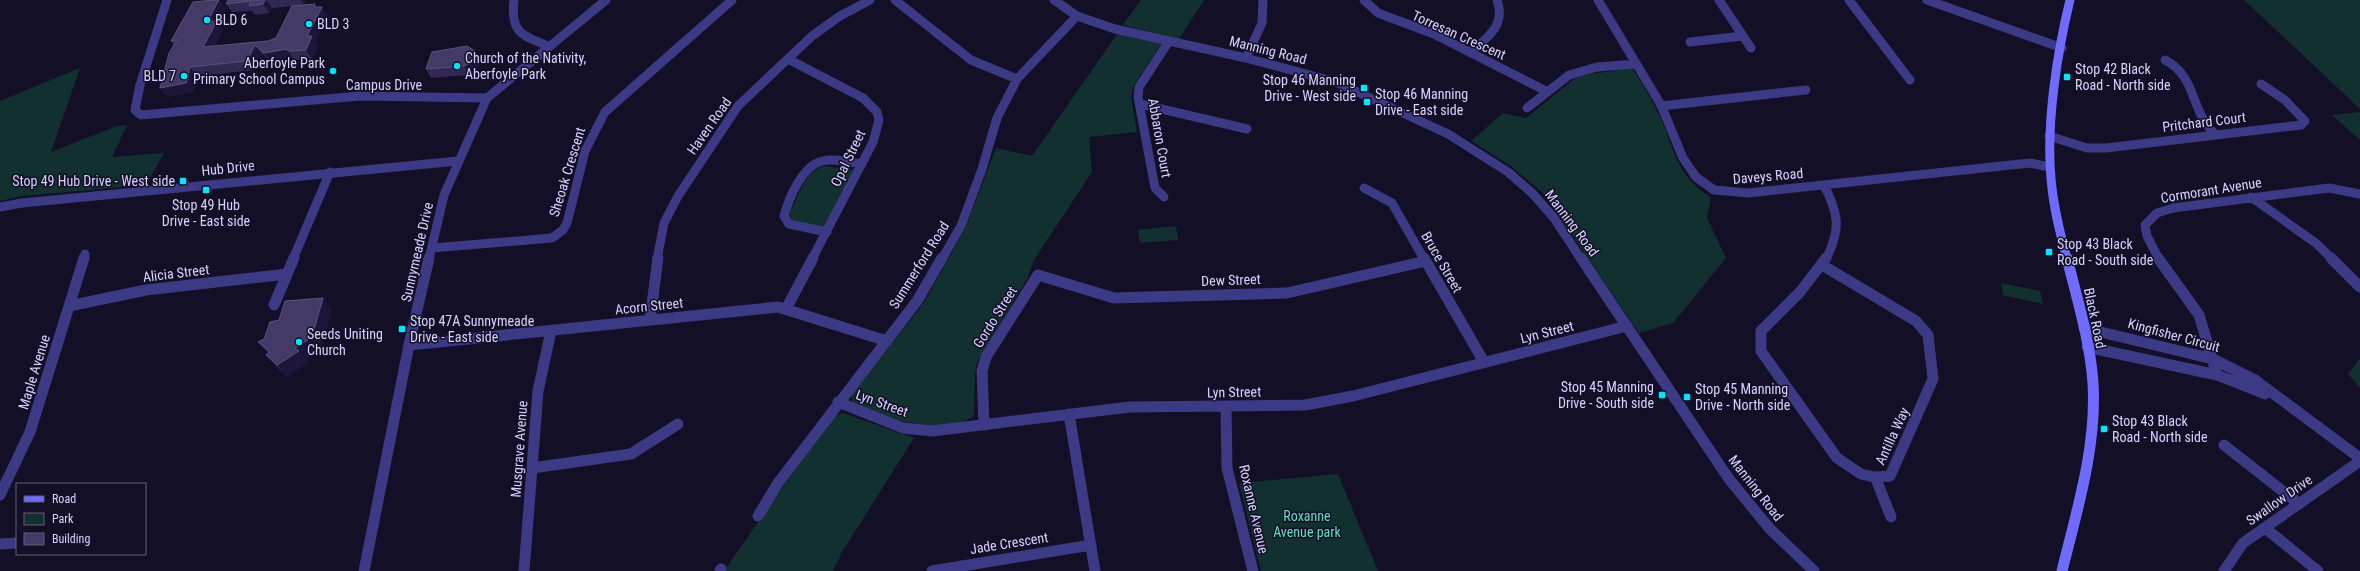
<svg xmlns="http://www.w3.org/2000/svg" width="2360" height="571" viewBox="0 0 2360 571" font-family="'Roboto Condensed',sans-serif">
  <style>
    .green { fill: #12302f }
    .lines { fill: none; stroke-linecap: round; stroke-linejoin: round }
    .minor-far1 { stroke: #3d3a85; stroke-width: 9 }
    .minor { stroke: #3d3a85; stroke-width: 11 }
    .tertiary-far1 { stroke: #3d3a85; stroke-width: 9 }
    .tertiary { stroke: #3d3a85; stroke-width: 11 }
    .secondary-far1 { stroke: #6f6bff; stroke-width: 9 }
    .secondary { stroke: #6f6bff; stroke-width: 11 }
    .wall { fill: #312854 }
    .shaded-wall { fill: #1d163a }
    .building { fill: #433a66; stroke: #5a527e }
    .poi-dot { fill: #00e5ff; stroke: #130f26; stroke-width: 1.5 }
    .labels { text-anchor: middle; stroke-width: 3; stroke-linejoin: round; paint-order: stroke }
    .poi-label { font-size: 14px; fill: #d9d4ff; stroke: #130f26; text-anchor: start }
    .street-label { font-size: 14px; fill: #d9d4ff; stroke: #130f26 }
    .park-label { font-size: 14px; fill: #5fe0c0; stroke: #130f26 }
  </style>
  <rect width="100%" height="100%" fill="#130f26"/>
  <path class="green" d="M1141 0H1204L1179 39 1123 25Z
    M2244 0H2360V109L2355 104Z
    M1117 34 1161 44 1134 85 1131 96 1137 132 1089 137 1092 172 1034 260 1027 279 977 362 975 375 974 416C941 439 887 417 853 405L851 395 923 304 965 229 996 148 1032 156Z
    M80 68 51 152 117 126 127 125 112 157 164 153 146 185 22 196 0 201V101Z
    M1632 68C1641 82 1650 96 1657 111 1676 149 1672 171 1711 198L1707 218 1726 258 1673 323 1639 333 1544 194 1511 166 1471 141 1503 113 1526 118 1578 76Z
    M2360 112V140L2332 115Z
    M825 166 854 170 824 227 797 223 791 219 790 212C798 197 806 169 825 166Z
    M1176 226 1178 240 1140 243 1138 230Z
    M2001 283 2040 291 2043 304 2003 295Z
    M2360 358V388L2348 374Z
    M843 413 914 438 842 552 833 571H724L832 416Z
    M1338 474 1378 571H1261L1239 483Z"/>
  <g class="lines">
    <path class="minor-far1" d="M167 0 140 85 135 110 141 115 360 96 487 98
      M514 0C510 32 521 35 548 46
      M895 0 971 60 1017 79
      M1364 0 1378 13 1434 34 1546 91
      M1598 0 1661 105 1683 158 1696 177 1714 190 1748 193 2030 163 2049 167
      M1719 0 1751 48
      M1849 0 1910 80
      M1927 0 2062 48
      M1690 42 1743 36
      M1471 52C1488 37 1506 25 1497 0
      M1246 58 1262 23 1263 0
      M788 59 863 98 877 112 879 120 873 142 812 259
      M2165 60C2198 77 2190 113 2216 135
      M1140 104 1247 129
      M1661 106 1806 90
      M1527 108 1569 75 1597 67 1636 64
      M2049 136 2087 148H2106L2301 125 2305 121 2285 100 2261 84
      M1824 185C1839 215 1841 229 1826 259
      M1364 188 1392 203 1424 259
      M1164 197 1155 188 1138 97 1139 87 1169 41
      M2251 197 2317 244 2332 259
      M827 232 789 224 784 216C789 198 802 166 822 161 834 158 849 162 862 164
      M432 248 552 238 563 230 567 223 585 151 605 112 732 0
      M83 259 85 254
      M293 259 330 172
      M657 259 664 223 678 196 738 106 812 36 840 16 870 0
      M942 259 961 226 982 169 997 118 1017 79 1077 16
      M2159 259 2147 236 2145 225 2157 213 2173 208 2329 188 2360 194"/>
    <path class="minor" d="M1424 258 1484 362
      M2158 258 2199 315 2217 375
      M2331 258 2360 287
      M1822 265 1916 321 1928 335 1933 379 1890 476 1874 477 1861 474 1837 458 1761 351V331L1800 292 1826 258
      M274 305 294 258
      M69 306 146 290 287 274
      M786 309 813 258
      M650 320 658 258
      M2084 328 2213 359 2255 380 2360 458
      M409 345 778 307 887 341
      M2087 347 2217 375 2265 394
      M838 402 903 428 932 431 1130 407 1305 405 1353 396 1627 326
      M1226 406 1227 468 1253 571
      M1069 414 1095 571
      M984 425 982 371 986 357 1038 275 1114 298 1287 293 1426 261
      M2224 445 2299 504
      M532 468 631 454 678 424
      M1876 479 1891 517
      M0 495 30 432 84 258
      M758 516 778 483 917 301 942 258
      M2265 528 2318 571
      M0 544 17 543
      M524 571 538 391 551 331
      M720 571 721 569
      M932 571 1091 545
      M2224 571 2243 543 2360 461"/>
    <path class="tertiary-far1" d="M1054 0 1077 16 1115 29 1246 58 1336 82 1448 134 1508 172 1533 194 1554 218 1581 259
      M0 207 22 203 458 161
      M429 259 444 195 487 98 606 0"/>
    <path class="tertiary" d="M1581 258 1729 479 1770 529 1814 571
      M364 571 409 345 429 258"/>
    <path class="secondary-far1" d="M2067 259C2060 233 2053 206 2051 178 2046 124 2057 53 2070 0"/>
    <path class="secondary" d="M2062 571C2077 510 2097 446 2093 383 2090 340 2077 299 2067 258"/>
  </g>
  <path class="wall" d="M228 0H306L304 5 316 7 328 16 315 41 318 45 312 59 295 60 293 58 271 61 262 54 254 70 197 76 193 92 167 97 160 88 174 45 171 41 226 8 218 23 223 30 215 46 268 41 276 38 292 6 272 8 269 13 255 15 252 11 232 12 226 4Z
    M475 51 480 60 477 71 469 75 431 78 426 69Z
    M332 309 321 348 306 359 308 362 287 377 276 366 266 355 268 353 258 342 264 339 279 320Z"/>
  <path class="shaded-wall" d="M219 0 226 8 218 23 223 30 209 56 203 47 207 22Z
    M265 0H266L272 8 269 13 263 4Z
    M301 0H306L304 5Z
    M315 4 320 12 322 7 328 16 315 41 318 45 312 59 306 50 307 36 314 7Z
    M255 45 262 54 254 70 247 61Z
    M287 49 293 58 271 61 264 53Z
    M475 51 480 60 477 71 469 75 464 66Z
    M190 67 197 76 193 92 167 97 160 88Z
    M323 298 332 309 321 348 306 359 308 362 287 377 277 365 295 348Z"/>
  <path class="building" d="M214 0H219L207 22 217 21 203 47 268 41 276 38 292 6 315 4 314 7H322L307 36H312L306 50 288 51 287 49 264 53 255 45 247 61 190 67 186 83 160 88 169 53 177 40 171 41 193 2Z
    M228 0H265L263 4 249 6 251 1 226 4Z
    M467 46 475 51 472 62 464 66 426 69 432 52Z
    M323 298 312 337 295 348 299 351 277 365 266 355 270 352 258 342 264 339 270 322 279 320 285 301Z"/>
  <g class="poi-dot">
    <circle cx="207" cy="20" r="4"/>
    <circle cx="309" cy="24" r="4"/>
    <circle cx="457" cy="66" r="4"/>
    <circle cx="333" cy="71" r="4"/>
    <circle cx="184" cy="76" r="4"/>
    <rect x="2063" y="73" width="8" height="8" rx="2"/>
    <rect x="1360" y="84" width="8" height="8" rx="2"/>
    <rect x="1363" y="98" width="8" height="8" rx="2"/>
    <rect x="179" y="177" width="8" height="8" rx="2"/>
    <rect x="202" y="186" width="8" height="8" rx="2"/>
    <rect x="2045" y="248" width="8" height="8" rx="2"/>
    <rect x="398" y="325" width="8" height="8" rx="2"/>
    <circle cx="299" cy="342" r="4"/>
    <rect x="1658" y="391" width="8" height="8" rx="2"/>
    <rect x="1683" y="393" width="8" height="8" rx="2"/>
    <rect x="2100" y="425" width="8" height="8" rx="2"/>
  </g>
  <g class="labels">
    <g class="poi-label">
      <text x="215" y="25">BLD 6</text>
      <text x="317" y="29">BLD 3</text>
      <text x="465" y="63">Church of the Nativity,<tspan x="465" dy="16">Aberfoyle Park</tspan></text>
      <text x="325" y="68" text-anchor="end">Aberfoyle Park<tspan x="325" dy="16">Primary School Campus</tspan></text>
      <text x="2075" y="74">Stop 42 Black<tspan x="2075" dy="16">Road - North side</tspan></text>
      <text x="176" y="81" text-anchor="end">BLD 7</text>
      <text x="1356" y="85" text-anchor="end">Stop 46 Manning<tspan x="1356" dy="16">Drive - West side</tspan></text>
      <text x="1375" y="99">Stop 46 Manning<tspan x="1375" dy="16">Drive - East side</tspan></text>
      <text x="175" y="186" text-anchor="end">Stop 49 Hub Drive - West side</text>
      <text x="206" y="210" text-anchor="middle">Stop 49 Hub<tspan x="206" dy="16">Drive - East side</tspan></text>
      <text x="2057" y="249">Stop 43 Black<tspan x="2057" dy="16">Road - South side</tspan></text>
      <text x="410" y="326">Stop 47A Sunnymeade<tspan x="410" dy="16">Drive - East side</tspan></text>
      <text x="307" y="339">Seeds Uniting<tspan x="307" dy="16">Church</tspan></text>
      <text x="1654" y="392" text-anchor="end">Stop 45 Manning<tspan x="1654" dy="16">Drive - South side</tspan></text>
      <text x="1695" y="394">Stop 45 Manning<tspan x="1695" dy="16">Drive - North side</tspan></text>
      <text x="2112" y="426">Stop 43 Black<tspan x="2112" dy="16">Road - North side</tspan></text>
    </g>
    <g class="street-label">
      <text transform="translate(1459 35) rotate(24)" y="5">Torresan Crescent</text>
      <text transform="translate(1268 50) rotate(14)" y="5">Manning Road</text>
      <text x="384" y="90">Campus Drive</text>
      <text transform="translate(2204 122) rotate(-7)" y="5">Pritchard Court</text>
      <text transform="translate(709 126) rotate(-55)" y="5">Haven Road</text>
      <text transform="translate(1160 138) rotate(80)" y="5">Abbaron Court</text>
      <text transform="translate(848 158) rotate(-64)" y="5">Opal Street</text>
      <text transform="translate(228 168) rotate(-6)" y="5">Hub Drive</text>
      <text transform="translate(567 172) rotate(-73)" y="5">Sheoak Crescent</text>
      <text transform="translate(1768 176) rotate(-5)" y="5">Daveys Road</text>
      <text transform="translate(2211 190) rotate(-9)" y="5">Cormorant Avenue</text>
      <text transform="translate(1572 223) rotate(53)" y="5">Manning Road</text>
      <text transform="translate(417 252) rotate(-77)" y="5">Sunnymeade Drive</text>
      <text transform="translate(1442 262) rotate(60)" y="5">Bruce Street</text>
      <text transform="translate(919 265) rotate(-58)" y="5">Summerford Road</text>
      <text transform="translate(176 273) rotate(-7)" y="5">Alicia Street</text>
      <text transform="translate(1231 280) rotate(-2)" y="5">Dew Street</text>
      <text transform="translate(649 306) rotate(-6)" y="5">Acorn Street</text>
      <text transform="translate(995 317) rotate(-58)" y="5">Gordo Street</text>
      <text transform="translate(2095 318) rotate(78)" y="5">Black Road</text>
      <text transform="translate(1547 332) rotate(-14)" y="5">Lyn Street</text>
      <text transform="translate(2174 335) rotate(15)" y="5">Kingfisher Circuit</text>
      <text transform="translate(34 372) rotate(-73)" y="5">Maple Avenue</text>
      <text transform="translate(1234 392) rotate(-1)" y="5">Lyn Street</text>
      <text transform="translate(882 403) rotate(20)" y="5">Lyn Street</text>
      <text transform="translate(1892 436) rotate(-65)" y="5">Antilla Way</text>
      <text transform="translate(519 449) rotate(-86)" y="5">Musgrave Avenue</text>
      <text transform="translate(1756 488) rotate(52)" y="5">Manning Road</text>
      <text transform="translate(2279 500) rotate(-35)" y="5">Swallow Drive</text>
      <text transform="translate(1254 509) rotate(77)" y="5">Roxanne Avenue</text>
      <text transform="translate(1009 543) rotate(-9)" y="5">Jade Crescent</text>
    </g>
    <g class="park-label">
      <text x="1307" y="521">Roxanne<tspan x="1307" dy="16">Avenue park</tspan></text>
    </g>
  </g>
  <rect x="16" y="483" width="130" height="72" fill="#130f26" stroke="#625e7d"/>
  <rect x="24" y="496" width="20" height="6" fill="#6f6bff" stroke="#625e7d"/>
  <text x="52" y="503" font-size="12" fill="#d9d4ff">Road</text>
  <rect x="24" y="513" width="20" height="12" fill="#12302f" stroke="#625e7d"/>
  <text x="52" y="523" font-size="12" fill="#d9d4ff">Park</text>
  <rect x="24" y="533" width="20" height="12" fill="#433a66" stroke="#625e7d"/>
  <text x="52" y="543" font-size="12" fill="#d9d4ff">Building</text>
</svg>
